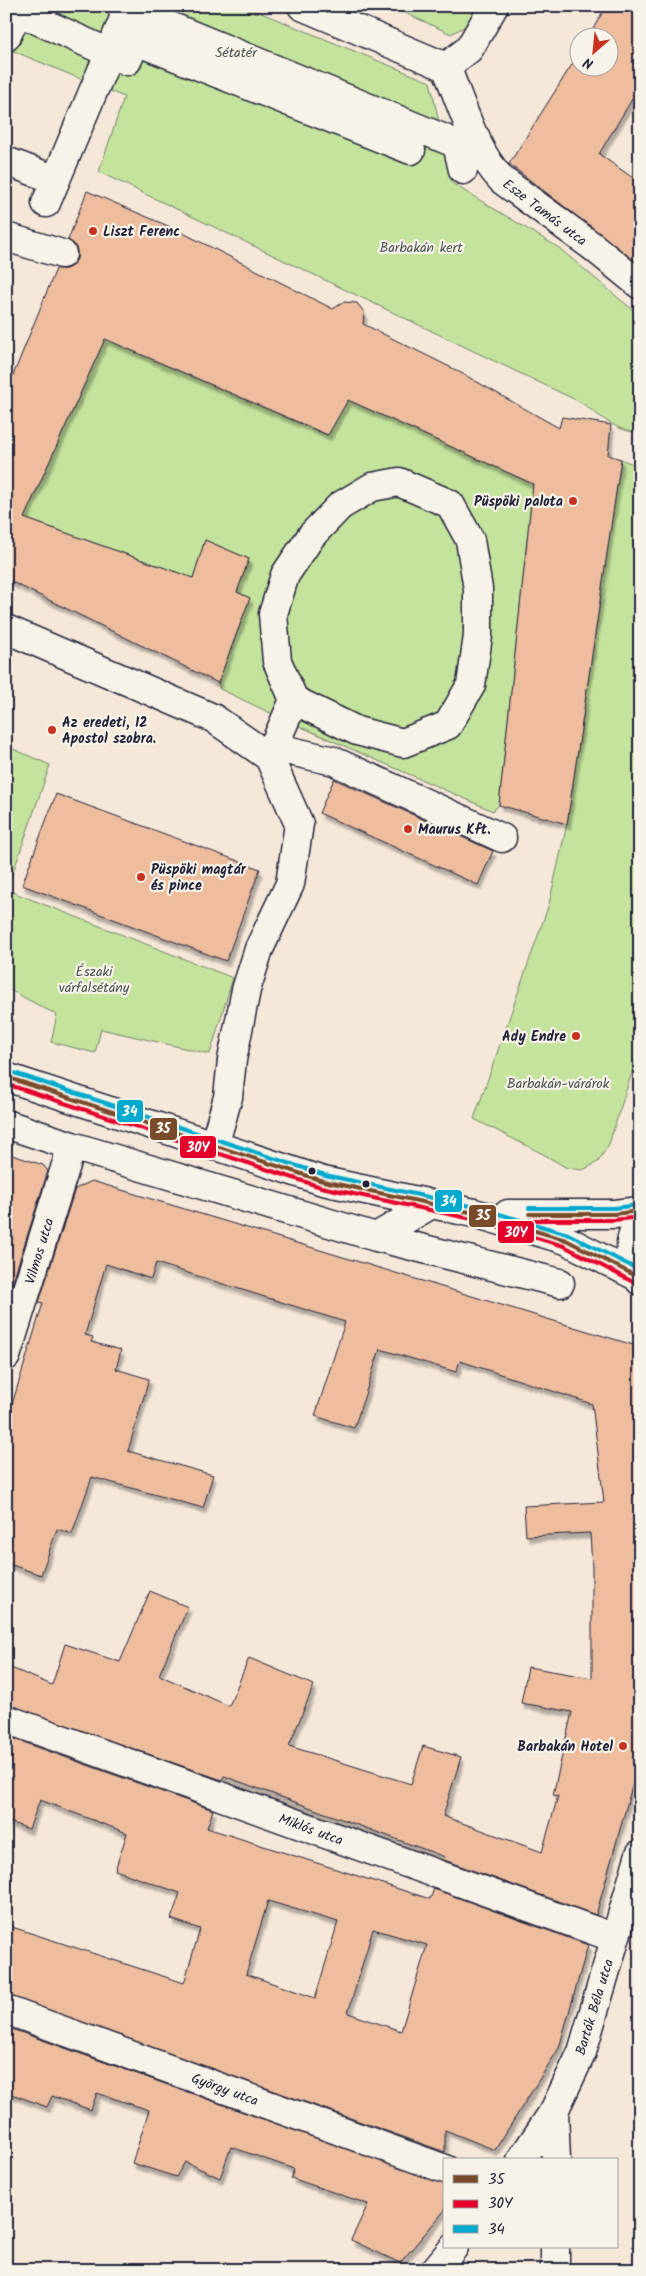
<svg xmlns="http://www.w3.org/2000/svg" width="646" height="2276" viewBox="0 0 646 2276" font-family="Kalam,sans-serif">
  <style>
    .green { fill: #c4e39c; stroke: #73826c }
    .building { fill: #edbd9e; stroke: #22223b; fill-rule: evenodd; filter: url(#shadow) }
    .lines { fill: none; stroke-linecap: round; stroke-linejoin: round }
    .minor-casing { stroke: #22223b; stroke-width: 31 }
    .minor { stroke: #f7f3e8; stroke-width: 28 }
    .bus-1-casing { stroke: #f7f3e8; stroke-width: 8 }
    .bus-2-casing { stroke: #f7f3e8; stroke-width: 8 }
    .bus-3-casing { stroke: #f7f3e8; stroke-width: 8 }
    .bus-1 { stroke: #7a4b2a; stroke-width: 4 }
    .bus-2 { stroke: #e4002b; stroke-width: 4 }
    .bus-3 { stroke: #00a9ce; stroke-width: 4 }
    .poi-dot { fill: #c8321e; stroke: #f7f3e8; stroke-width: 2 }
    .bus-dot { fill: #22223b; stroke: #f7f3e8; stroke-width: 2 }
    .labels { text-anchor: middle; stroke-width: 4.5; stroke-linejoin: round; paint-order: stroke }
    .park-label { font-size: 14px; fill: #4a5253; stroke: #f7f3e8 }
    .street-label { font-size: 14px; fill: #22223b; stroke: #f7f3e8 }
    .poi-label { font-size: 14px; font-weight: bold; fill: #22223b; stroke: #f7f3e8; text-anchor: start }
    .line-badge { stroke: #f7f3e8; stroke-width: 2 }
    .badge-label { font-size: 14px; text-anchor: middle; font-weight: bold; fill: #fff }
  </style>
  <defs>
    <filter id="shadow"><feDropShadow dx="3" dy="5.5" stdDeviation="1" flood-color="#0004"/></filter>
  </defs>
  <rect width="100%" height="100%" fill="#f5e8d9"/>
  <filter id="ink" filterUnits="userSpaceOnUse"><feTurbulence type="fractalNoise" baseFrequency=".02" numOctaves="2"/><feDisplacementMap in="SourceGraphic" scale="10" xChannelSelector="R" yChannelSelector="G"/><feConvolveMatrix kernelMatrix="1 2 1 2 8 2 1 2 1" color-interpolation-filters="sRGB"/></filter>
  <g filter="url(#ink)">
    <path class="green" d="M6 6H244L430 82 453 184 559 248 640 316V432C618 434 597 413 580 402L99 172 124 97 6 48Z
      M390 6H483L475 21 451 34Z
      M105 339 327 435 348 400 533 484 499 805 493 811 285 720 220 689 218 683 250 598 237 592 249 559 205 540 193 578 24 518Z
      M621 459 640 467V1047L609 1144 598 1162 583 1170 567 1168 543 1154 474 1119 549 904 567 824Z
      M6 746 50 765 7 890 233 978 210 1054 101 1029 95 1053 51 1042 57 1015 6 988Z"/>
    <path class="building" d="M606 6H640V86L599 154 640 183V265L509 164 578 55V68H608V38H588Z
      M87 191 175 229 333 309 344 302 357 303 364 312 363 324 454 369 559 428 562 417 611 425 608 455 621 459 567 824 499 805 533 484 348 400 328 435 105 339 24 518 193 578 205 540 249 559 237 592 250 598 218 683 6 579V393L56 269H66L73 265 77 259V250L74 244 68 240Z
      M334 779 493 851 478 885 319 813Z
      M56 794 260 869 226 961 22 885Z
      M6 1153 43 1165 48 1171 9 1293 6 1292Z
      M92 1181 640 1347V1758L596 1915 444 1860 445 1857 224 1776 222 1780 6 1704V1666L52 1685 65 1644 120 1662 150 1591 188 1607 159 1675 229 1706 249 1658 314 1685 289 1746 411 1784 423 1746 461 1757 443 1816 542 1852 558 1796 553 1795 572 1712 521 1703 528 1667 592 1678V1568L590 1533 526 1536 524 1506 604 1502 592 1404 460 1361 456 1372 380 1349 354 1428 315 1416 345 1322 156 1263 151 1279 106 1264 85 1335 93 1337 91 1342 121 1350 116 1369 149 1379 128 1451 213 1475 203 1508 92 1477 72 1534 57 1529 41 1575 6 1563V1424L43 1303 39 1302 75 1189Z
      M6 1736 213 1810 207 1828 430 1899 434 1889 588 1945 559 2048 495 2150 445 2130V2152L6 1995V1925L184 1983 200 1929 171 1919 180 1893 115 1870 127 1833 40 1800 29 1829 6 1821ZM268 1901 338 1922 315 1998 246 1974ZM373 1929 427 1945 401 2031 348 2013Z
      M6 2027 445 2184V2210L400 2263 351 2240 368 2204 291 2178 294 2169 231 2147 220 2178 185 2162 176 2177 132 2163 149 2110 97 2093 91 2110 52 2096 47 2107 6 2092Z"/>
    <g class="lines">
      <g class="minor-casing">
        <path id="minor" d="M6 6 127 61 136 41 411 150
          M121 6 457 144 476 138
          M302 6 446 67
          M6 37 21 6
          M446 67C462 104 474 151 502 180L592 246 640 285
          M446 67 469 49 494 6
          M457 144 463 170
          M6 161 56 180
          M46 203 128 9
          M6 237 62 254
          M6 629 213 718 269 757 299 824 290 884 259 949 246 990 232 1060 228 1097 214 1146
          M273 747 334 761
          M269 757 294 700 277 661 273 614 285 575 312 535 340 506 372 487 399 482 450 504 470 540 478 589V636L471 685 448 725 403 743 357 731 294 700
          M340 764 502 838
          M6 1077 323 1181 474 1213 566 1240 636 1276
          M6 1124 72 1146 376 1237 560 1283
          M508 1214H614L640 1211
          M640 1220C627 1237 628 1264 640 1281
          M376 1237 430 1205
          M6 1356 72 1146
          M6 1719 615 1938
          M6 2010 445 2169
          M521 2160 554 2111
          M556 2160 554 2111 582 2052 640 1854
          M435 2270 454 2247
          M555 2270V2247"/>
      </g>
      <use href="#minor" class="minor"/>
      <g class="bus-1-casing">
        <path id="bus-1" d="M6 1077 323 1181 474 1213 566 1240 636 1276
          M529 1214H614L640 1211"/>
      </g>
      <g class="bus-2-casing">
        <path id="bus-2" d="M6 1084 321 1187 472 1219 564 1246 633 1282
          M529 1220H614L640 1217"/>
      </g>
      <g class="bus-3-casing">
        <path id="bus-3" d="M8 1071 325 1175 475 1207 568 1234 639 1270
          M529 1208H614L639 1205"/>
      </g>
      <use href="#bus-1" class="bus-1"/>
      <use href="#bus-2" class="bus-2"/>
      <use href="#bus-3" class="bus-3"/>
    </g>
  </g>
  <g class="poi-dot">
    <circle cx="93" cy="231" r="5"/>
    <circle cx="573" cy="501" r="5"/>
    <circle cx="52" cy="730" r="5"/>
    <circle cx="408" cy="829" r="5"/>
    <circle cx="141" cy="877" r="5"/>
    <circle cx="576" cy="1036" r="5"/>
    <circle cx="623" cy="1746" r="5"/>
  </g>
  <g class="bus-dot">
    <circle cx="312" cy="1171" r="4.5"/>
    <circle cx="366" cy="1184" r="4.5"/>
  </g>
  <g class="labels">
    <g class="park-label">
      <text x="236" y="57">Sétatér</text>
      <text x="421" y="252">Barbakán kert</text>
      <text x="94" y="976">Északi<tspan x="94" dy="16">várfalsétány</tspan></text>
      <text x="558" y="1088">Barbakán-várárok</text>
    </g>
    <g class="street-label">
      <text transform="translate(545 212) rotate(37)" y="5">Esze Tamás utca</text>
      <text transform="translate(39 1251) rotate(-73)" y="5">Vilmos utca</text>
      <text transform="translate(311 1829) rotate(20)" y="5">Miklós utca</text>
      <text transform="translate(594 2007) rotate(-73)" y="5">Bartók Béla utca</text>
      <text transform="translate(225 2089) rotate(20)" y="5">György utca</text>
    </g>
    <g class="poi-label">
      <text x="103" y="236">Liszt Ferenc</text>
      <text x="563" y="506" text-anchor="end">Püspöki palota</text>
      <text x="62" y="727">Az eredeti, 12<tspan x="62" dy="16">Apostol szobra.</tspan></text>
      <text x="418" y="834">Maurus Kft.</text>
      <text x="151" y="874">Püspöki magtár<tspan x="151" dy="16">és pince</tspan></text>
      <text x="566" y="1041" text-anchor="end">Ady Endre</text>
      <text x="613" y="1751" text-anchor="end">Barbakán Hotel</text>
    </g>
  </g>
  <g class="line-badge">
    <rect x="116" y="1099" width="28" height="24" rx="5" fill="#00a9ce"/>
    <rect x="149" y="1117" width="29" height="24" rx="5" fill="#7a4b2a"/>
    <rect x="179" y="1135" width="38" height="24" rx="5" fill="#e4002b"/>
    <rect x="434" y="1189" width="29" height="24" rx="5" fill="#00a9ce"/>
    <rect x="468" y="1204" width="29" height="24" rx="5" fill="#7a4b2a"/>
    <rect x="497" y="1220" width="38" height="24" rx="5" fill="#e4002b"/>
  </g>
  <g class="badge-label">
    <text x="130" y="1116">34</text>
    <text x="163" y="1133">35</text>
    <text x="198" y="1152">30Y</text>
    <text x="449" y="1206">34</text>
    <text x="483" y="1220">35</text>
    <text x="516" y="1237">30Y</text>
  </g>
  <rect width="646" height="2276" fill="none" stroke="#f7f3e8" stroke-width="25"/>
  <rect x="12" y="12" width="621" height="2251" fill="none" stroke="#22223b" stroke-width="2" filter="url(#ink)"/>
  <rect x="443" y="2158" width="175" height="90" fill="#f7f3e8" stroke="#a29fa3"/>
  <rect x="453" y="2175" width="25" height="8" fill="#7a4b2a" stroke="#a29fa3"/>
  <text x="488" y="2184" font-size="15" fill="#22223b">35</text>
  <rect x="453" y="2200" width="25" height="8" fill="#e4002b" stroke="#a29fa3"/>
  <text x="488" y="2208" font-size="15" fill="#22223b">30Y</text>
  <rect x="453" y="2225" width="25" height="8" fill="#00a9ce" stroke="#a29fa3"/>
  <text x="488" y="2234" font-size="15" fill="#22223b">34</text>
  <g transform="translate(594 52) rotate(207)"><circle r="24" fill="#f7f3e8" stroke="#a29fa3"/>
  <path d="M0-4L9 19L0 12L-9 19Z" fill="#c8321e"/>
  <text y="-8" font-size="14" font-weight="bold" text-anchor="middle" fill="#22223b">N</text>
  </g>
</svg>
